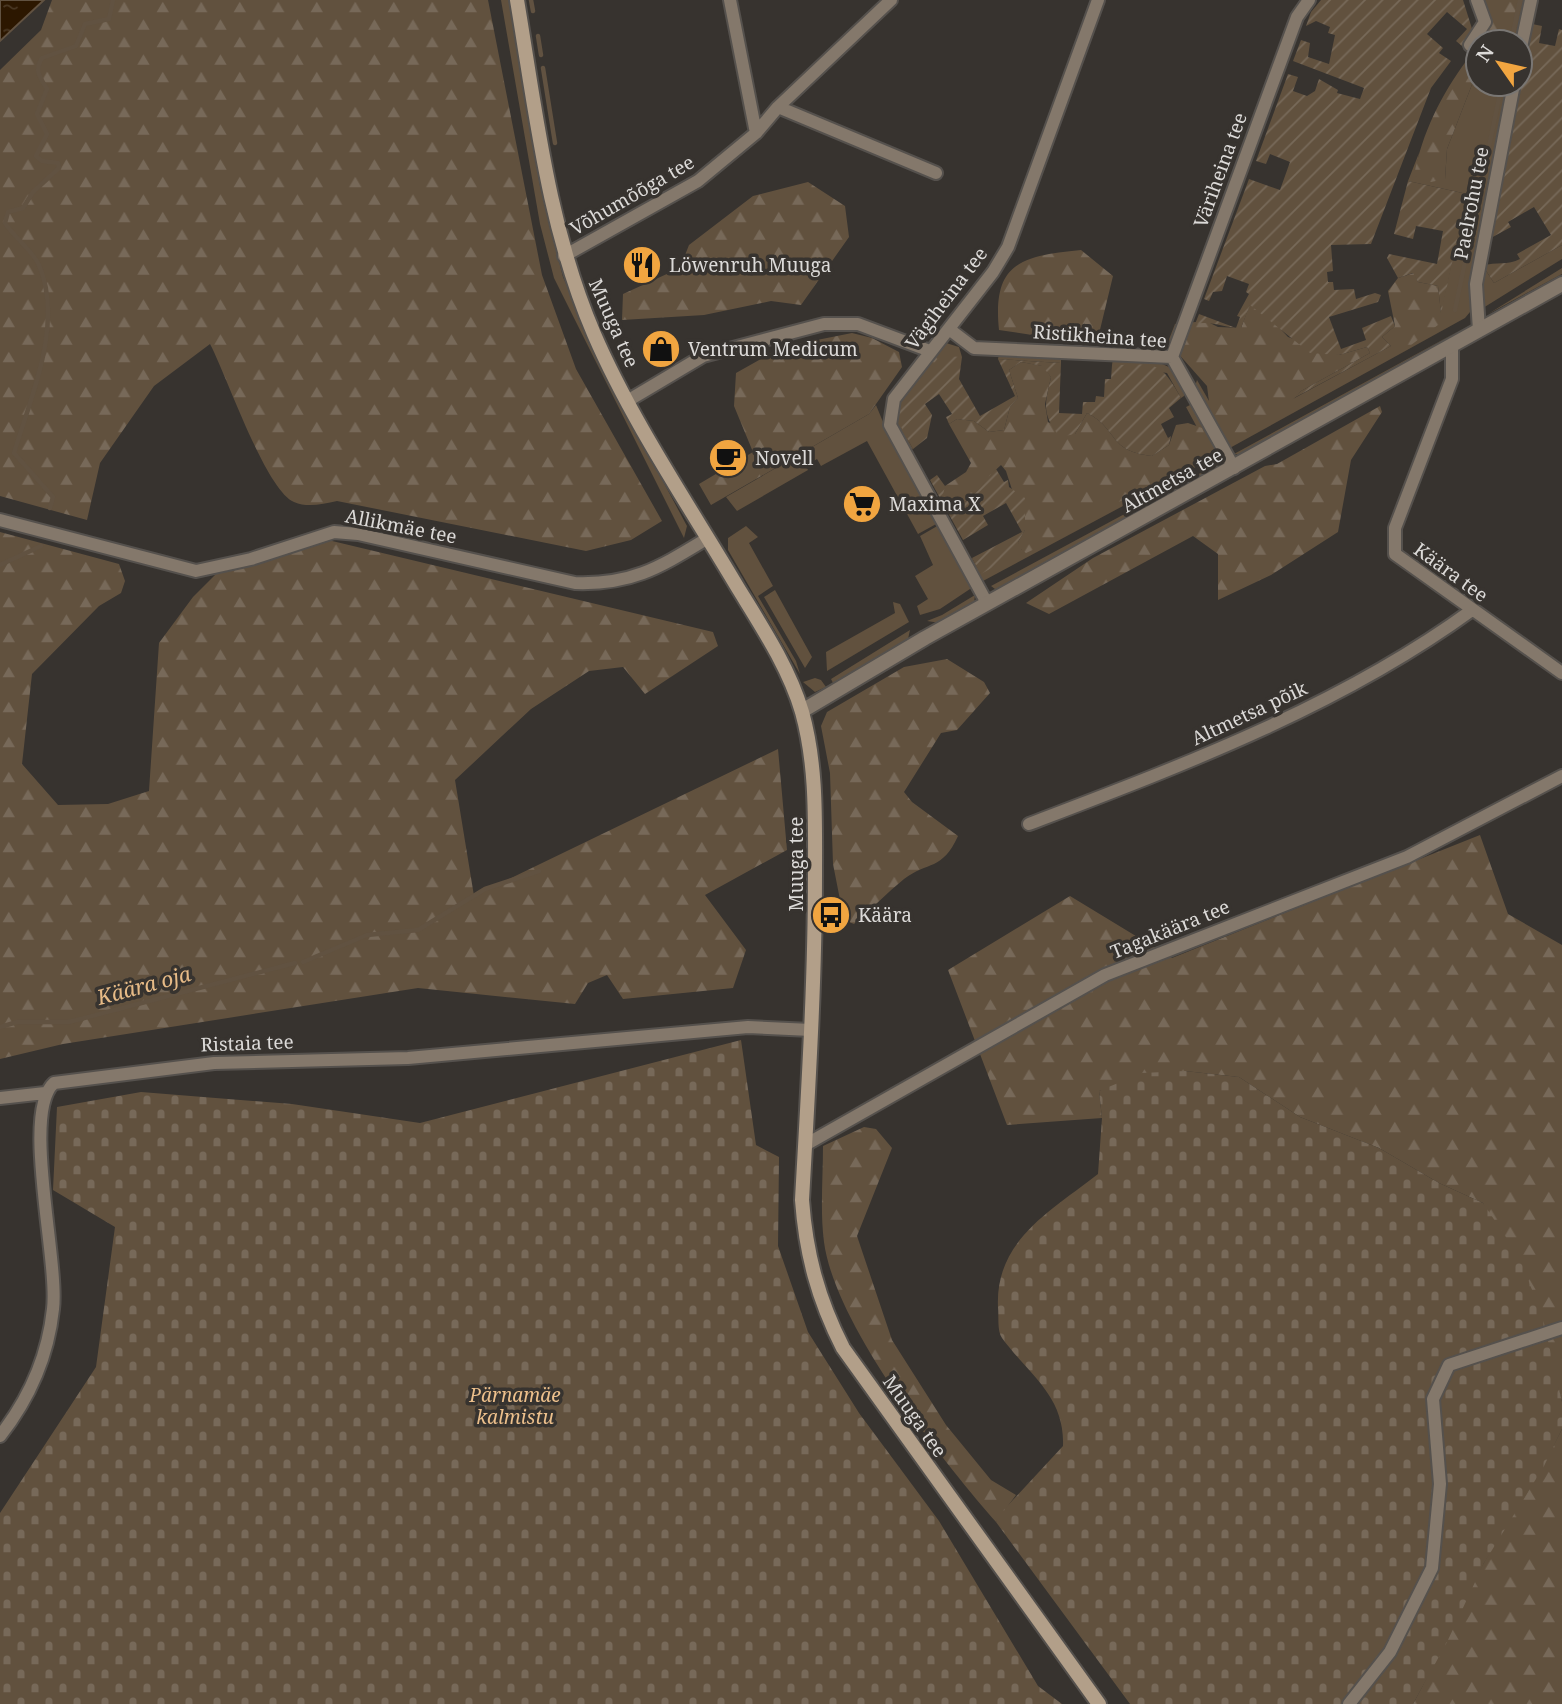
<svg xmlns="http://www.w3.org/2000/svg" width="1562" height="1704" viewBox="0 0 1562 1704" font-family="'Noto Serif',serif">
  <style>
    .grass { fill: #61513e }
    .forest { fill: url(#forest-firs) }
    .cemetery { fill: url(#cemetery-stones) }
    .garden { fill: url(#garden-furrows) }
    .water { fill: url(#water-ripples); stroke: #615241; stroke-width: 2 }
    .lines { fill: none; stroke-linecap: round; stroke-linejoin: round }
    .stream { stroke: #615241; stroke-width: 4.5 }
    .minor-casing { stroke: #55514d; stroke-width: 16 }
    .tertiary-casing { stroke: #55514d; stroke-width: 18 }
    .secondary-casing { stroke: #55514d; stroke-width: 18 }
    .minor { stroke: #84786b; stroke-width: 12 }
    .tertiary { stroke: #84786b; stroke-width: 14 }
    .secondary { stroke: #b29f89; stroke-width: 14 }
    .labels { text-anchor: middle; stroke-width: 7; stroke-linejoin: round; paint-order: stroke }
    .street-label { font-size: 19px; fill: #dcdad8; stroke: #37332f }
    .poi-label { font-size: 19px; fill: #dcdad8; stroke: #37332f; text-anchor: start }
    .park-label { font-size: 19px; font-style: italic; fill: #edc08c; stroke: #37332f }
    .water-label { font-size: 21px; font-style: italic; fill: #e7bb87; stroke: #37332f }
  </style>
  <defs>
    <pattern id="forest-firs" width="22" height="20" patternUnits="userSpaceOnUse" patternTransform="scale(1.75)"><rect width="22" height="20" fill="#61513e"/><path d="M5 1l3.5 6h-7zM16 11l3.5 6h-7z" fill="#776959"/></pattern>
    <pattern id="cemetery-stones" width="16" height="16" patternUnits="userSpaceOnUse" patternTransform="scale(1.75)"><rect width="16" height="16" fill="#61513e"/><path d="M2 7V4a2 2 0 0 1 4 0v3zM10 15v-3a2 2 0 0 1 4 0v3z" fill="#776959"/></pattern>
    <pattern id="garden-furrows" width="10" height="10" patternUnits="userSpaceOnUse" patternTransform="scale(1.75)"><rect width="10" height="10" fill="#61513e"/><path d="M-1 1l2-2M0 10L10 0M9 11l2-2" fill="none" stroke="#776959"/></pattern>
    <pattern id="water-ripples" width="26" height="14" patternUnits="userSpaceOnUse" patternTransform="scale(1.75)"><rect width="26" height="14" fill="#2c1700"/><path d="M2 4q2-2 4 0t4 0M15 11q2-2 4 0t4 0" fill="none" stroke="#4a3824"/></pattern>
  </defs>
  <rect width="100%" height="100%" fill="#37332f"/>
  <path class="grass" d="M501 0H509L540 186 563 277 607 377 687 526 684 538 554 278 540 224Z
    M1478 69V84H1511L1470 312 1465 318 1228 449 1195 386 1197 380 1228 434 1439 320 1467 194 1408 181 1419 153 1415 176 1445 179 1447 149Z
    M1562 245V259L1483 308 1479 295 1483 266 1494 283Z
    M1562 268V274L1488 314Z
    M1464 328 1241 454H1234Z
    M946 343 959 347 962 357 937 359 899 411 898 421 913 449 908 451 896 430 894 409 939 347Z
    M999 354 1061 357V363L998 359Z
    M1113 358C1140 360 1186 357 1184 396L1181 398 1167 373 1112 365Z
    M1192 404 1220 454 983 581 970 560 972 558 981 573 1206 444 1186 407Z
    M876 405 888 434 938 523 918 534 867 441 821 466 817 459 806 466 808 470 737 511 726 497 869 414Z
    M1221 462 1219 466 1004 588 995 589 991 586Z
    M939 525 973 587 940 609 920 615 917 606 928 599 915 576 933 565 920 536Z
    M746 526 758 537 749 543 773 586 758 596 796 661 800 674 728 550V538Z
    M775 590 812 657 805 668 764 597Z
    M975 595 974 603 940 623 927 621 942 615Z
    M893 602 900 604 909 622 827 671 826 652 895 613Z
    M910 630 908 639 833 683 831 679Z
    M815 678 821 680 826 687 815 692 803 682Z"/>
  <path class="forest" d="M52 0H488L542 275 576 369 662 521 631 540 586 551 337 501C322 504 308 508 294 502 265 489 227 376 210 344L154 386 100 463 87 520 0 496V70L41 30Z
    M1485 0H1527L1517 42H1491C1485 30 1489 14 1485 0Z
    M1478 59V69L1447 149 1445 179 1431 182 1414 176C1422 133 1441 95 1467 60Z
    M808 182 845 206 849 237 801 305 771 301 704 315 622 320 623 294 680 268 689 245 753 196Z
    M1081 250 1113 276 1098 338 1039 336 999 330C992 262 1022 256 1081 250Z
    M1414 273 1418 282 1438 286 1442 322 1411 345 1391 346 1382 337 1395 326 1388 291 1398 278Z
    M1250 304 1268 316 1288 337 1339 355 1367 347 1370 353 1301 391 1269 425 1227 439 1211 417 1207 386 1168 342 1175 324 1206 321 1218 327 1241 328Z
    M852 333 872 338 899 352 902 367 869 414 711 505 699 484 753 452 734 406 736 373 782 347Z
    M947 348 953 353 955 361 924 400 917 443 904 439C900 431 894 423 896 413 900 393 928 356 947 348Z
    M1021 362 1043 366 1051 377 1045 404 1048 422 1075 434 1087 413C1119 429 1107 451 1152 456L1169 445 1176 425 1188 423 1202 428 1208 442 1204 456C1164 479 1124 500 1083 520 1062 530 1047 544 1026 553L1019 548 1018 542 1025 530 1006 471 1001 465C983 480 974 505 948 507L942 499V488L966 472 971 463 949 424 957 419 974 421 989 432 1004 430 1010 407 1018 398 1009 370Z
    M1380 406 1382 412 1351 460 1338 532 1271 575 1218 600V554L1193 536 1049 614 1026 603 1093 558 1265 466 1277 464Z
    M0 532 119 564 125 581 121 593 99 606 32 674 22 764 58 805 108 804 149 791 159 643 193 597 220 570 307 535 713 632 718 646 645 694 623 667 589 671 531 709 455 780 474 896 778 749 787 850 705 895 746 950 733 988 623 999 607 975 588 983 575 1004 418 988 63 1044 0 1059Z
    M947 659 984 682 990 693 957 730 941 733 904 792 912 802 958 836C942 871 928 861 904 879 887 893 871 909 854 924L844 920 833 864 830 773 821 726 827 712 904 667Z
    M1480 835 1508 914 1562 945V1402L1555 1376 1483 1203 1439 1183 1379 1148 1300 1117 1239 1077 1185 1071 1099 1091 1102 1118 1007 1125 948 970 1070 896 1172 958Z
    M864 1127 876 1129 892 1148 857 1236 892 1340 946 1425 991 1480 1016 1495 996 1522C941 1459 835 1325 824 1242 820 1211 823 1178 823 1146Z
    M1562 1429V1704H1413C1439 1657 1460 1606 1486 1559 1511 1515 1540 1474 1562 1429Z"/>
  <path class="cemetery" d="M741 1040 756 1145 779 1157 778 1246 808 1332 859 1413 939 1521 1038 1686 1062 1704H0V1513L96 1367 115 1227 53 1190 57 1107 141 1092 292 1104 420 1123Z
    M1185 1071 1239 1077 1300 1117 1379 1148 1439 1183 1483 1203 1520 1258 1543 1319 1562 1402V1429L1544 1466 1484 1563 1447 1642 1413 1704H1130L996 1522 999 1515 1063 1446C1065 1396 1029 1375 1002 1338 997 1331 999 1317 998 1307 995 1240 1051 1211 1098 1174L1102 1118 1099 1091 1142 1073Z"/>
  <path class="garden" d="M1321 0H1463L1473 32 1462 46 1456 41 1467 29 1447 12 1427 34 1443 48 1439 53 1451 61 1431 88 1371 244 1331 245 1333 271 1327 272 1328 282H1333L1334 290 1354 289 1356 299 1375 293 1381 295 1378 302 1329 317 1341 349 1366 340 1362 328 1391 316 1395 326 1382 337 1391 346 1292 399 1301 391 1370 353 1367 347 1339 355 1310 353 1250 305 1241 328C1225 328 1210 320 1195 324L1199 314 1236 328 1240 317 1237 316 1249 294 1246 292 1249 284 1227 276 1222 291 1213 292 1209 301 1204 299 1249 179 1280 190 1290 162 1270 154 1266 164 1256 161 1288 74 1298 77 1293 91 1307 96 1315 91 1319 79 1338 90 1337 93 1360 99 1364 88 1293 61 1301 40 1310 43 1308 57 1329 64 1335 35 1328 33 1330 27 1316 21 1306 26 1311 12Z
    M1532 24 1542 26 1539 43 1555 46 1559 29 1562 30V245L1494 283 1483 266C1496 261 1508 266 1520 259L1517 254 1551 235 1534 207 1508 222 1511 227 1489 239Z
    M1408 181 1467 194 1441 314 1438 286 1418 282 1413 273 1398 278 1387 258 1389 254 1437 264 1443 231 1416 226 1413 239 1394 234Z
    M944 356 962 357 959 379 980 416 1015 396 998 359 1061 363 1059 413 1082 414 1083 402H1095L1096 396 1104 397 1105 379H1111L1112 365C1154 365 1159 358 1181 398L1169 408 1174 417 1161 424 1168 438 1171 436 1169 445 1152 456C1107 451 1119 429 1087 413L1075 434 1060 437C1041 414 1045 404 1051 377L1042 366 1021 362 1009 370 1018 398 1010 407 1004 430 989 432 974 421 957 419 949 424 946 417 952 414 939 394 925 404 932 415 927 438 913 449 898 421 899 411 937 359Z
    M996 469 1004 482 1008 480 1009 487 1025 498V530L1018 542 1022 551 981 574 972 558 1022 532 1006 503 983 516 988 525 963 540 930 480 937 475 945 486 942 499 948 507C972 506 980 484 996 469Z"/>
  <path class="water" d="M0 0H44L0 41Z"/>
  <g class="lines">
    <path class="stream" d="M531 0 533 11
      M538 36 541 55
      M1511 42 1520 0
      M543 68 555 143
      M1455 310 1502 84
      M50 508 53 497 14 453C31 396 64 324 39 265 32 250 14 237 5 223L8 212 23 208 33 192 59 168 58 163 42 161 36 156 47 134 37 114 47 89C40 77 34 71 42 58L76 46 85 24 109 19 113 0
      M0 565 41 546
      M303 962 367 935 418 930 485 889 539 871
      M0 1027 17 1022H69L295 963"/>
    <g class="minor-casing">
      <path id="minor" d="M730 0 756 133
        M1477 0 1485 22 1470 45 1478 48
        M1520 52 1531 0
        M778 107 936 173
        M564 256 698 181 756 133 778 107 891 0
        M949 329 974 348 1172 357 1234 468
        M1479 330 1476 284 1514 84
        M1452 346V379L1395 528V554L1562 673
        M1172 357 1297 17 1309 0
        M629 400 703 356 824 324H858L930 351
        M0 520 196 571 251 559 334 532 358 534 575 583C633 585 660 567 708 538
        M987 603 890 425 894 399 993 272 1008 247 1098 0
        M1029 824C1181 766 1339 707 1472 610
        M0 1098 45 1093
        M805 1145 1105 975 1407 857 1562 776
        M0 1436C29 1399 48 1356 53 1309 59 1261 21 1112 54 1083L214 1063 408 1058 748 1027 811 1030
        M1349 1704 1390 1652 1432 1568 1440 1484 1433 1399 1449 1365 1562 1328"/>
    </g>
    <g class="tertiary-casing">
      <path id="tertiary" d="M802 711 925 638 1562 284"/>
    </g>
    <g class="secondary-casing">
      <path id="secondary" d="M517 0C536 113 548 227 594 334 631 420 690 507 738 588 762 627 789 668 802 712 817 766 815 821 815 876 815 984 808 1092 802 1200 806 1254 818 1299 843 1348L1099 1704"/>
    </g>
    <use href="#minor" class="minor"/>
    <use href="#tertiary" class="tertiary"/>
    <use href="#secondary" class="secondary"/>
  </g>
  <defs>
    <g id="restaurant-disc" transform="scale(2.0125)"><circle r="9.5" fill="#f1a540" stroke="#37332f"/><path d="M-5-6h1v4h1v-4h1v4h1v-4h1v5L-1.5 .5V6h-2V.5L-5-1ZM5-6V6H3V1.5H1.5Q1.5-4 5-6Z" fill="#111"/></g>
    <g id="shop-disc" transform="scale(2.0125)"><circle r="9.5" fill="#f1a540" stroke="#37332f"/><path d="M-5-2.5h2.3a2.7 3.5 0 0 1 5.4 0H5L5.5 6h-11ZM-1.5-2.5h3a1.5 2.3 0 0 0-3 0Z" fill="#111"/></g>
    <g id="cafe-disc" transform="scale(2.0125)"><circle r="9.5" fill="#f1a540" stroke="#37332f"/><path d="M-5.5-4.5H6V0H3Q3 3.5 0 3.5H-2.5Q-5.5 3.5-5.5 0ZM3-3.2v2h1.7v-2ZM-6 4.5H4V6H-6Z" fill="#111"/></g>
    <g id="supermarket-disc" transform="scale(2.0125)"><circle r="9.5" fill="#f1a540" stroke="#37332f"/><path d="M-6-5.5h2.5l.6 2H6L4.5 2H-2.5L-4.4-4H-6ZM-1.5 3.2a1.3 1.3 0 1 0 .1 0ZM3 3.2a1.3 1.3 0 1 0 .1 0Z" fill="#111"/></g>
    <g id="bus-disc" transform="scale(2.0125)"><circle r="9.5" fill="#f1a540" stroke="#37332f"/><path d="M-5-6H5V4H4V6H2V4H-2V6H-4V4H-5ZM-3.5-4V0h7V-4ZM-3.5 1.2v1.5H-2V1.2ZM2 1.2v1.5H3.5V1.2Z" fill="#111"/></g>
  </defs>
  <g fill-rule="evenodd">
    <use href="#restaurant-disc" x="642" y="265"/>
    <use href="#shop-disc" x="661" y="349"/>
    <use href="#cafe-disc" x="728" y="458"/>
    <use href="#supermarket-disc" x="862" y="504"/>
    <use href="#bus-disc" x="831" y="915"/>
  </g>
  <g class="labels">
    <g class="street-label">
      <text transform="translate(1220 170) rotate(-70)" y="7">Väriheina tee</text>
      <text transform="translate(632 195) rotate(-30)" y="7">Võhumõõga tee</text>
      <text transform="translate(1471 203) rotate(-79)" y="7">Paelrohu tee</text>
      <text transform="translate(946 298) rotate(-53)" y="7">Vägiheina tee</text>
      <text transform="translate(614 323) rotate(66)" y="7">Muuga tee</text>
      <text transform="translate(1100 336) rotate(4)" y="7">Ristikheina tee</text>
      <text transform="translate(1172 480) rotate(-29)" y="7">Altmetsa tee</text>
      <text transform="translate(401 526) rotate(11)" y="7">Allikmäe tee</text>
      <text transform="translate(1451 572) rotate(36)" y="7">Käära tee</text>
      <text transform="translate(1249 713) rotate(-25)" y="7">Altmetsa põik</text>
      <text transform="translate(796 864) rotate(-90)" y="7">Muuga tee</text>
      <text transform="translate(1170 929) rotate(-22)" y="7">Tagakäära tee</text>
      <text transform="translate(247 1043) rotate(-2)" y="7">Ristaia tee</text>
      <text transform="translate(915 1416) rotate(55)" y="7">Muuga tee</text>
    </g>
    <g class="poi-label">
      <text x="669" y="272">Löwenruh Muuga</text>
      <text x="688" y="356">Ventrum Medicum</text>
      <text x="755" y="465">Novell</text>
      <text x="889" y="511">Maxima X</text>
      <text x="858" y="922">Käära</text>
    </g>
    <g class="park-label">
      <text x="515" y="1402">Pärnamäe<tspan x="515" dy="22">kalmistu</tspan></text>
    </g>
    <g class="water-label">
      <text transform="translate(144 986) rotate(-15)" y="7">Käära oja</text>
    </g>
  </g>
  <g transform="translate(1499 63) rotate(304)"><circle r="33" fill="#37332f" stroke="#797673" stroke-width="2"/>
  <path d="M0-5L12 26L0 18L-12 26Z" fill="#f1a540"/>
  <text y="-10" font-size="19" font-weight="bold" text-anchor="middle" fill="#dcdad8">N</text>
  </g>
</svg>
